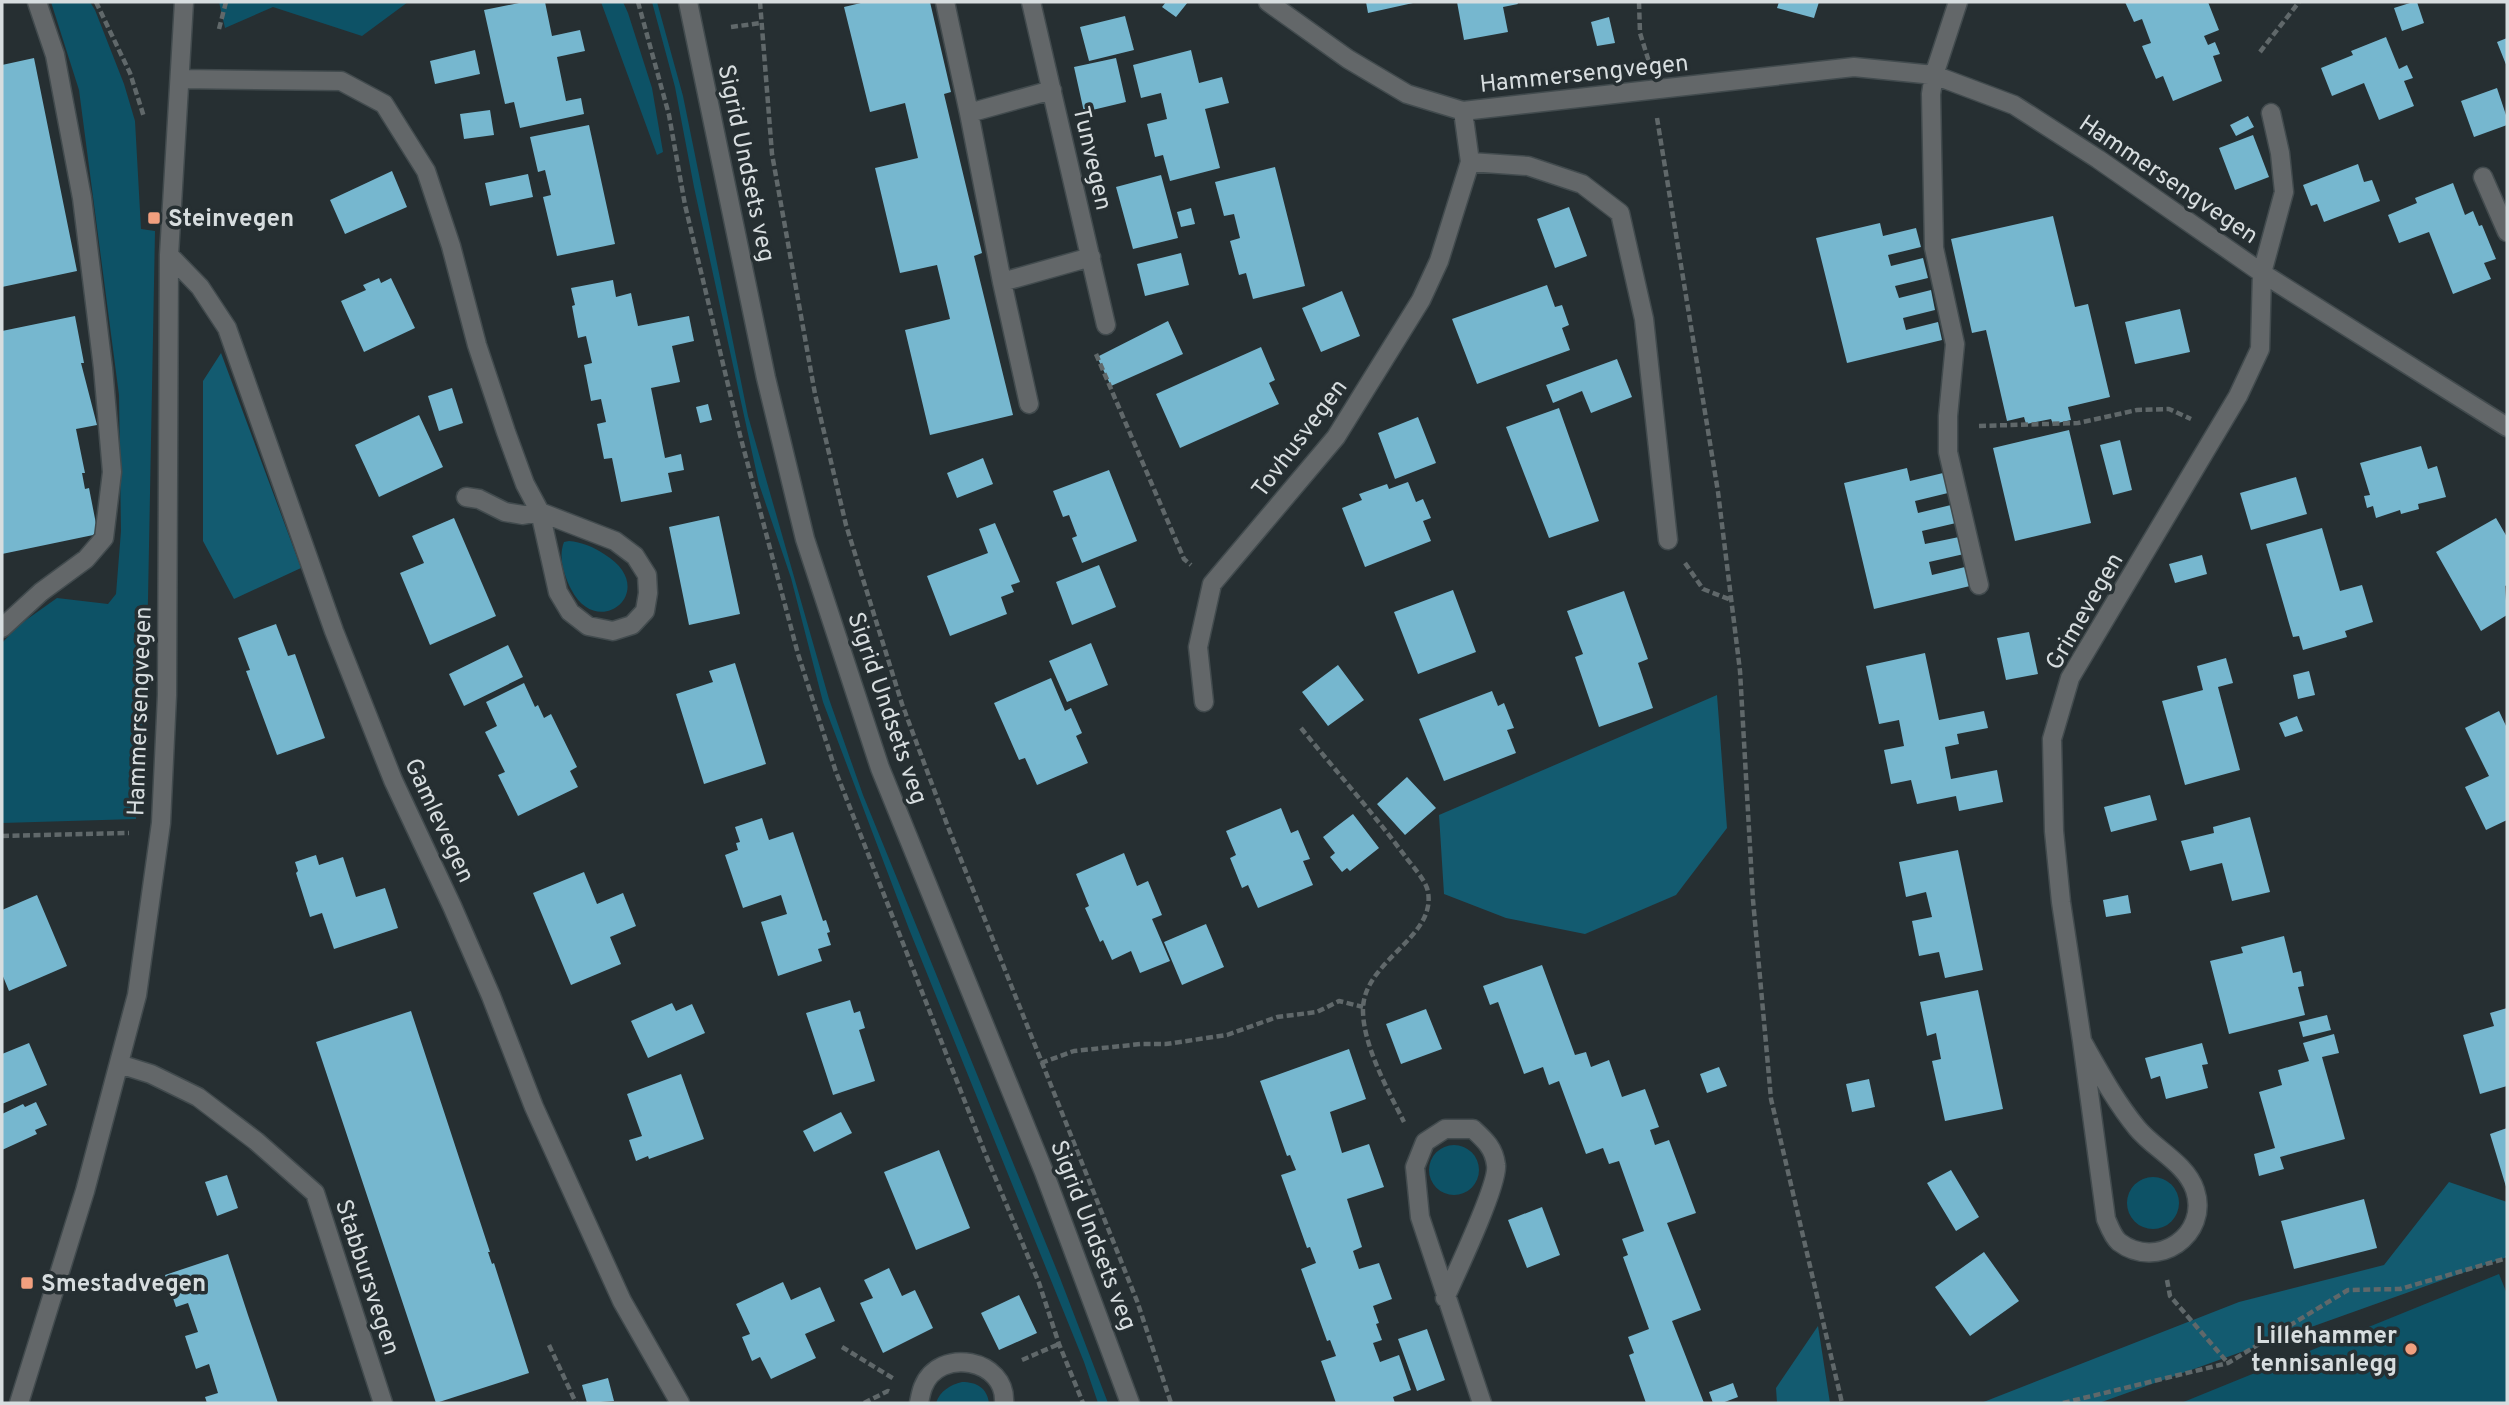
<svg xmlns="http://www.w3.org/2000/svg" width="2509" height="1405" viewBox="0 0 2509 1405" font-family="Overpass,sans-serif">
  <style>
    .green { fill: #0d5266 }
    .forest { fill: #135b70 }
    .building { fill: #76b7cf }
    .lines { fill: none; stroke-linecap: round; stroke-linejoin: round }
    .minor-casing { stroke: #424b4e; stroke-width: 21 }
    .path { stroke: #60686a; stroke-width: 4.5; stroke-dasharray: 7 3.5; stroke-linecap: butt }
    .minor { stroke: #636769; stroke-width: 18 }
    .poi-dot { fill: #f2a07f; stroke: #262f32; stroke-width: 2.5 }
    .labels { text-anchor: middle; stroke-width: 7; stroke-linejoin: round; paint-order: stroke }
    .street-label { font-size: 24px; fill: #d7dddf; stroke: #262f32 }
    .poi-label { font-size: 24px; font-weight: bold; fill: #d7dddf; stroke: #262f32; text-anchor: start }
  </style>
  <rect width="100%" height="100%" fill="#262f32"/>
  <path class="green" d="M51 2H90L95 10 124 84 135 121 141 229 155 231 146 704 136 819 2 823V643L19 625 57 598 108 604 116 594 121 531 119 395 79 90Z
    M219 2H408L362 36 273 7 225 28Z
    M601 2H623L628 13 652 88 663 152 657 155Z
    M652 2H657L683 96 748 416 829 699 863 795 1060 1278 1108 1403H1098L1084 1362 909 929 823 702 791 578 759 484 694 187 675 87Z
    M569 541C581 542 594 547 604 554 662 589 598 643 571 589 564 575 558 557 564 542Z
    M1429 1170a25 25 0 1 1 50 0a25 25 0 1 1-50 0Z
    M2127 1203a26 26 0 1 1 52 0a26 26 0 1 1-52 0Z
    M2499 1274 2507 1294V1403H2181Z
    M962 1382C977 1382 987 1388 989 1403H936C940 1391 950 1385 962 1382Z"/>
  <path class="forest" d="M221 353 301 568 234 599 203 541V381Z
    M1717 695 1727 828 1676 895 1585 934 1506 918 1444 894 1439 815Z
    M2449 1182 2507 1202V1257L2099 1403H1981L2239 1302 2384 1265Z
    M1818 1326 1830 1403H1777L1776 1388Z"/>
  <path class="building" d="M524 2H545L552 36 580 30 585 51 557 57 566 101 581 98 584 114 520 128 514 102 505 104 484 10Z
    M865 2H930L951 92 944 94 982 253 974 256 1013 415 930 435 905 330 950 319 937 265 900 273 875 168 918 158 905 103 870 112 844 7Z
    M1166 2H1188L1176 17 1162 7Z
    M1366 2H1412L1413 3 1368 13Z
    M1457 2H1517L1518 4 1503 7 1508 32 1464 40Z
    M1779 2H1819L1814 18 1777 8Z
    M2125 2H2208L2219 30 2204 36 2208 45 2215 42 2220 54 2213 56 2222 81 2173 101 2163 76 2156 79 2142 46 2151 43 2142 19 2134 22Z
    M2413 2H2417L2424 23 2402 31 2394 8Z
    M1125 16 1134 50 1089 61 1080 27Z
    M1609 17 1615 43 1597 46 1591 22Z
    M2386 37 2399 69 2407 65 2413 78 2404 81 2414 106 2379 120 2364 83 2332 96 2321 68 2353 55 2351 51Z
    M2507 38V67L2497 42Z
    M475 50 480 74 435 84 430 61Z
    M1191 50 1199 83 1222 77 1229 103 1205 109 1220 168 1170 181 1163 155 1155 157 1147 124 1167 119 1161 93 1141 98 1133 65Z
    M34 58 77 271 2 287V65Z
    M1116 58 1126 102 1084 112 1074 67Z
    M2497 88 2507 118V125L2474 137 2461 101Z
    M490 110 494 135 464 139 460 114Z
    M2248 116 2254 127 2236 136 2230 125Z
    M589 125 615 244 557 256 543 197 551 195 545 170 538 172 530 137Z
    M2253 135 2269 177 2235 190 2219 148Z
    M2358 164 2364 182 2372 180 2380 201 2324 222 2317 204 2311 206 2303 185Z
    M1275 167 1305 286 1253 299 1246 273 1239 275 1230 241 1240 238 1234 214 1224 216 1215 182Z
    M392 171 407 207 345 234 330 200Z
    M528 174 533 197 490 206 485 183Z
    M1161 175 1178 238 1133 249 1116 187Z
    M2453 183 2465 215 2473 211 2479 226 2482 225 2496 259 2484 263 2491 279 2453 294 2429 232 2399 243 2388 215 2417 203 2415 198Z
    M1569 207 1587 256 1555 268 1537 219Z
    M1191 208 1195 224 1181 227 1177 212Z
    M2053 216 2075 307 2088 304 2110 397 2068 407 2071 420 2053 424 2051 419 2026 424 2024 417 2007 421 1986 330 1972 333 1951 239Z
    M1880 223 1883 236 1916 228 1921 247 1888 255 1891 266 1923 258 1928 278 1895 286 1899 298 1931 290 1935 310 1903 318 1906 330 1938 322 1942 340 1847 363 1816 238Z
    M1181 253 1189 285 1145 296 1137 264Z
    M379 278 381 283 391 278 415 328 364 352 341 301 366 290 363 285Z
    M613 280 616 297 631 293 638 326 689 316 694 341 672 346 680 382 651 388 665 458 681 454 684 470 668 473 672 492 621 502 612 458 604 459 597 424 606 422 601 399 591 401 584 365 592 363 586 336 578 338 572 306 575 305 571 288Z
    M1547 285 1555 307 1562 305 1569 325 1562 328 1570 350 1477 384 1452 319Z
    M1342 291 1360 336 1321 352 1302 308Z
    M2180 309 2190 352 2135 364 2125 322Z
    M75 316 84 363H81L97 425 76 429 85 473H82L85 489 89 488 98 534 2 554V331Z
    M1168 321 1183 354 1111 386 1097 357Z
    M1261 347 1275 380 1269 383 1279 404 1180 448 1156 394Z
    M1617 359 1632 397 1591 413 1582 391 1553 403 1546 385Z
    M452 388 463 423 439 431 428 396Z
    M708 404 712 420 700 423 696 407Z
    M1559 408 1599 521 1549 538 1506 427Z
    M419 415 443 467 379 497 355 445Z
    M1418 417 1436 463 1395 479 1378 433Z
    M2069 430 2091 523 2015 541 1993 448Z
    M2120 440 2132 490 2113 495 2100 445Z
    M2421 446 2428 469 2437 466 2446 497 2418 504 2419 509 2401 514 2400 510 2376 518 2373 506 2367 508 2364 496 2370 495 2360 463Z
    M983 458 993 484 957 498 947 473Z
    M1907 468 1910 481 1943 473 1948 493 1915 501 1918 513 1951 505 1956 523 1922 531 1925 544 1959 537 1964 554 1929 562 1932 575 1965 567 1970 586 1874 609 1844 483Z
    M1109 470 1137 541 1082 563 1072 538 1077 536 1069 515 1063 517 1053 491Z
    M2296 477 2307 514 2251 530 2240 493Z
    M1408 482 1416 502 1423 499 1431 518 1423 521 1431 541 1365 567 1342 508 1362 500 1359 494 1387 484 1389 489Z
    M719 516 740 614 689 625 669 527Z
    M454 518 496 616 430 645 400 573 424 563 412 536Z
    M2496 518 2507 537V585L2505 586 2507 615 2481 631 2436 552Z
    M995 523 1020 582 1011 585 1014 592 1001 597 1007 614 950 636 927 576 988 553 979 529Z
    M2322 528 2340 591 2362 585 2373 622 2345 631 2347 637 2303 650 2299 636 2293 637 2266 544Z
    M2202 555 2207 574 2175 583 2169 564Z
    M1099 565 1116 607 1072 625 1056 582Z
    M1453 590 1476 652 1418 674 1394 612Z
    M1624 591 1648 659 1638 663 1653 708 1599 727 1575 657 1583 654 1567 611Z
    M276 624 288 656 295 654 325 738 277 755 246 671 250 670 238 638Z
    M2029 632 2038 674 2006 680 1997 638Z
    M1091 643 1108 685 1067 702 1049 661Z
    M508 645 523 677 464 706 449 674Z
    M1925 653 1939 720 1984 711 1988 728 1957 734 1959 744 1945 747 1951 779 1997 770 2003 802 1959 811 1956 796 1917 804 1911 780 1891 784 1884 750 1904 746 1899 720 1879 724 1866 666Z
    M2226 658 2233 683 2218 687 2240 770 2185 785 2162 701 2203 690 2197 666Z
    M735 663 766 764 704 784 676 694 713 682 709 671Z
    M1338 665 1364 700 1328 726 1302 692Z
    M2309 671 2315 695 2298 699 2293 675Z
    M1051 678 1065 711 1071 708 1082 733 1076 736 1088 763 1037 785 1025 758 1019 760 994 703Z
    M524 683 535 707 538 705 544 718 551 714 577 767 570 771 578 787 518 816 498 775 505 772 485 732 497 726 486 702Z
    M1492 691 1498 706 1504 703 1514 728 1507 730 1516 753 1444 781 1419 719Z
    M2499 711 2507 728V820L2486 830 2465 787 2489 776 2465 728Z
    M2297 716 2303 731 2285 737 2279 723Z
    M1407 777 1436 808 1405 835 1377 804Z
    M2150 795 2157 820 2111 832 2104 807Z
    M1281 808 1291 833 1298 830 1310 859 1303 861 1313 885 1258 908 1248 885 1242 888 1230 858 1236 855 1226 831Z
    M1353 814 1379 848 1350 871 1347 868 1342 872 1330 857 1335 853 1323 837Z
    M2250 817 2270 892 2232 901 2222 863 2190 871 2181 841 2214 833 2213 827Z
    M762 818 769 840 793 832 823 921 826 920 830 932 827 933 831 945 818 949 822 961 778 976 761 922 787 914 781 895 743 908 725 855 738 850 736 843 740 842 735 827Z
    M1958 850 1983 970 1945 978 1939 952 1919 956 1912 921 1932 917 1926 892 1906 897 1899 862Z
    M1124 853 1137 886 1148 881 1162 915 1152 919 1170 961 1140 973 1131 951 1112 960 1103 940 1100 942 1085 908 1089 906 1076 874Z
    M316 855 319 865 343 857 356 897 385 888 398 928 334 949 322 913 310 917 296 873 298 871 295 862Z
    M584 872 597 904 623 893 636 926 610 937 621 964 571 985 533 893Z
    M37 895 67 966 9 991 2 974V910Z
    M2128 895 2131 913 2106 917 2103 900Z
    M1206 924 1224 967 1182 985 1164 942Z
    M2284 936 2293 973 2301 971 2304 986 2298 987 2305 1015 2229 1034 2210 961 2243 953 2241 947Z
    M1542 965 1575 1055 1586 1052 1591 1067 1609 1060 1622 1097 1645 1089 1659 1127 1650 1130 1655 1145 1669 1140 1696 1213 1667 1223 1701 1310 1672 1321 1704 1403H1646L1629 1355 1634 1353 1628 1337 1649 1329 1623 1257 1628 1255 1622 1239 1644 1231 1619 1161 1609 1164 1603 1148 1586 1154 1559 1081 1549 1085 1543 1067 1524 1074 1498 1002 1490 1005 1483 986Z
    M1978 990 2003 1109 1945 1121 1932 1061 1941 1059 1936 1033 1927 1036 1920 1002Z
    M850 1000 854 1013 860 1011 865 1028 859 1030 875 1081 833 1095 806 1013Z
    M672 1003 676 1011 692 1004 705 1033 648 1058 631 1021Z
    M2507 1008V1086L2480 1094 2463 1035 2494 1026 2490 1013Z
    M1426 1009 1442 1049 1401 1064 1386 1024Z
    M411 1011 490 1252H488L492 1264 494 1263 529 1373 436 1403 316 1042Z
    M2327 1015 2331 1030 2303 1037 2299 1022Z
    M2334 1034 2339 1053 2322 1057 2345 1139 2280 1157 2284 1169 2259 1176 2254 1154 2275 1148 2259 1092 2282 1085 2278 1070 2309 1061 2303 1043Z
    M29 1043 47 1085 2 1104V1054Z
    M2202 1043 2208 1064 2202 1065 2208 1088 2166 1099 2160 1076 2151 1079 2145 1058Z
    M1349 1049 1366 1099 1330 1112 1342 1153 1369 1144 1384 1187 1347 1199 1362 1247 1353 1251 1359 1269 1379 1263 1392 1299 1373 1306 1379 1323 1376 1324 1382 1340 1373 1343 1380 1362 1399 1355 1411 1390 1393 1397 1395 1403H1336L1321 1361 1336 1356 1330 1340 1327 1341 1301 1269 1316 1263 1310 1247 1307 1248 1281 1175 1296 1170 1290 1155 1287 1156 1260 1081Z
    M1719 1067 1727 1086 1707 1093 1700 1074Z
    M681 1074 704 1139 649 1159 648 1156 636 1161 629 1140 642 1136 627 1094Z
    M1869 1079 1875 1107 1852 1112 1846 1084Z
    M36 1102 47 1125 35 1130 37 1134 2 1150V1114L23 1104 25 1107Z
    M841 1112 852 1133 814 1152 803 1131Z
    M2507 1128V1190L2490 1134Z
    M939 1150 970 1228 916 1250 884 1172Z
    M1951 1170 1979 1217 1956 1231 1927 1183Z
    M227 1175 238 1208 217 1216 205 1182Z
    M2364 1199 2377 1248 2294 1269 2281 1221Z
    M1542 1207 1560 1255 1527 1268 1508 1220Z
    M1984 1252 2019 1301 1970 1336 1935 1287Z
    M228 1254 248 1315 278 1403H207L205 1397 218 1393 209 1364 196 1369 185 1336 198 1332 188 1303 176 1307 165 1275Z
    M889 1268 902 1296 915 1290 933 1328 883 1353 860 1303 873 1298 864 1280Z
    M783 1282 791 1300 820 1287 835 1321 805 1334 816 1358 771 1379 760 1357 752 1361 742 1337 750 1334 736 1304Z
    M1019 1295 1037 1333 999 1350 981 1313Z
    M1427 1329 1445 1380 1417 1391 1398 1339Z
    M608 1378 614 1401 587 1403 582 1385Z
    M1733 1383 1738 1397 1722 1403H1713L1709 1392Z"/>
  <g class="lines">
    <g class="minor-casing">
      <path id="minor" d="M688 2 766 378 805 539 880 768 1044 1172 1130 1403
        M945 2 969 113
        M1031 2 1106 325
        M1268 2 1348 59 1407 94 1463 111 1854 67 1934 75 2014 105 2098 159 2262 273 2507 427
        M1958 2 1934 75 1931 94 1934 248 1955 344 1948 416V452L1979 585
        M180 79 341 81 384 104 426 171 451 246 477 345 506 432 525 484 540 512 558 592 570 612 588 626 613 631 632 625 645 611 648 593 647 575 635 556 615 541 540 512 523 515 505 512 479 499 466 497
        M1052 90 969 113 1002 282 1091 257
        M1470 162 1528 166 1582 184 1620 213 1644 319 1668 540
        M2483 177 2507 232
        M169 255 200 287 227 328 334 631 393 780 452 906 491 996 534 1107 622 1301 680 1403
        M1002 282 1029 404
        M2 628 41 592 86 559 104 538 112 472 103 368 82 198 55 55 37 2
        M1204 702 1198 647 1212 584 1336 437 1421 300 1439 261 1470 162 1463 111
        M2082 1041C2099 1071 2115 1101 2137 1128 2154 1149 2186 1163 2195 1190 2210 1235 2157 1271 2119 1242 2113 1237 2109 1226 2106 1219L2082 1041 2061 902 2054 831 2052 739 2070 678 2238 396 2260 349 2262 273 2284 192 2280 153 2271 113
        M119 1064 151 1074 198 1097 256 1141 315 1193 383 1403
        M1445 1298C1455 1276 1499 1183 1496 1165 1494 1148 1485 1140 1473 1129H1445L1425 1142 1415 1167 1420 1217 1482 1403
        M19 1403 85 1191 137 995 161 823 167 695 169 255 184 2
        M919 1403C920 1398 921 1392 923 1387 939 1346 1007 1359 1004 1403"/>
    </g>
    <path class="path" d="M96 2 130 73 144 117
      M638 2 669 115 685 205 740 435 798 654 836 772 985 1153 1039 1283 1059 1344 1083 1403
      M760 2 772 154 815 394 846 525 902 704 948 827 1137 1301 1171 1403
      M1639 2 1640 33 1649 62
      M731 27 761 23
      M219 29 226 2
      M2260 52 2299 2
      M1657 118 1718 492 1740 671 1753 900 1771 1099 1842 1403
      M1096 354 1184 559 1191 565
      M1979 426 2078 423 2137 410 2169 409 2191 419
      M1685 563 1703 589 1731 600
      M1301 728C1336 771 1372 812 1405 856 1412 866 1426 880 1428 892 1436 938 1365 960 1363 1008 1362 1044 1388 1090 1404 1122
      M2 836 129 833
      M1041 1063 1074 1051 1141 1044H1166L1227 1035 1277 1017 1317 1012 1339 1001 1363 1007
      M2167 1280 2170 1296 2228 1363
      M549 1345 576 1403
      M842 1347 894 1379
      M1022 1360 1059 1344
      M864 1403 888 1391 892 1393
      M2063 1403 2228 1363 2348 1290 2400 1289 2507 1258"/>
    <use href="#minor" class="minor"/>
  </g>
  <g class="poi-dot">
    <rect x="147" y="211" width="14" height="14" rx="3.5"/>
    <rect x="20" y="1276" width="14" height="14" rx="3.5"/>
    <circle cx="2411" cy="1349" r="7"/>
  </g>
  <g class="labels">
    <g class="street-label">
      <text transform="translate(1584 73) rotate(-6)" y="8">Hammersengvegen</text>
      <text transform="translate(1093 158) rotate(77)" y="8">Tunvegen</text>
      <text transform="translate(747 163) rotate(78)" y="8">Sigrid Undsets veg</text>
      <text transform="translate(2169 179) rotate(34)" y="8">Hammersengvegen</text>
      <text transform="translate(1299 438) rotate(-53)" y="8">Tovhusvegen</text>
      <text transform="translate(2084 611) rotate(-60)" y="8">Grimevegen</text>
      <text transform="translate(888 708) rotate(71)" y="8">Sigrid Undsets veg</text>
      <text transform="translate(139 711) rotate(-88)" y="8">Hammersengvegen</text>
      <text transform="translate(440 820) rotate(65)" y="8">Gamlevegen</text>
      <text transform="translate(1094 1235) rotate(69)" y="8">Sigrid Undsets veg</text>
      <text transform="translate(368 1277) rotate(72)" y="8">Stabbursvegen</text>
    </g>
    <g class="poi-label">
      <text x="168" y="226">Steinvegen</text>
      <text x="41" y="1291">Smestadvegen</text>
      <text x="2397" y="1343" text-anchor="end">Lillehammer<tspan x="2397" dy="28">tennisanlegg</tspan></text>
    </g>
  </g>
  <rect width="2509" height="1405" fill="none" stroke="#d7dddf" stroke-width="7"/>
</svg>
